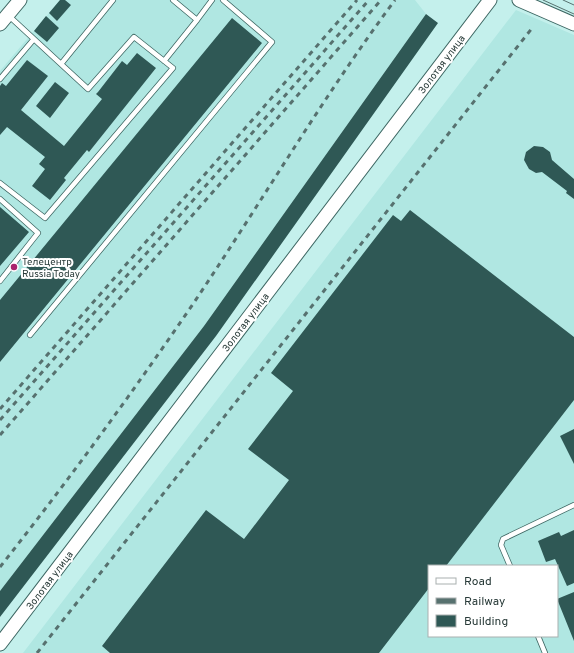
<svg xmlns="http://www.w3.org/2000/svg" width="574" height="653" viewBox="0 0 574 653" font-family="Overpass,sans-serif">
  <style>
    .built { fill: #b0e7e2; fill-rule: evenodd }
    .building { fill: #2f5855 }
    .lines { fill: none; stroke-linecap: round; stroke-linejoin: round }
    .lane-casing { stroke: #3d6662; stroke-width: 6 }
    .secondary-casing { stroke: #3d6662; stroke-width: 15 }
    .lane { stroke: #fff; stroke-width: 4.5 }
    .secondary { stroke: #fff; stroke-width: 13 }
    .tram { stroke: #57716f; stroke-width: 1 }
    .rail { stroke: #57716f; stroke-width: 3; stroke-dasharray: 5 5; stroke-linecap: butt }
    .poi-dot { fill: #a9236c; stroke: #fff; stroke-width: 1.5 }
    .labels { text-anchor: middle; stroke-width: 4; stroke-linejoin: round; paint-order: stroke }
    .street-label { font-size: 10px; fill: #283a38; stroke: #fff }
    .poi-label { font-size: 10px; fill: #283a38; stroke: #fff; text-anchor: start }
  </style>
  <rect width="100%" height="100%" fill="#c4f0ec"/>
  <path class="built" d="M60 0H415L426 14 204 326 0 591V71Z
    M516 10 574 35V653H23ZM429 566H557V636H429Z"/>
  <path class="building" d="M60 0H65L71 5 57 21 49 13Z
    M426 14 438 23 216 336 0 617V591L204 326Z
    M46 16 59 28 47 42 34 31Z
    M232 18 262 43 0 362V300Z
    M137 53 156 68 89 152 87 150 64 178 66 180 50 200 32 186 45 169 39 164 45 157 7 127 0 135V86L2 83 6 86 27 60 48 76 21 110 64 146 102 99 96 94 98 92 122 61 127 65Z
    M55 82 69 93 50 118 36 106Z
    M534 146 543 147 550 152 552 160 574 179V199L566 193 567 191 542 172 536 173 529 169 524 160 526 152Z
    M0 207 29 232 0 266Z
    M410 210 574 337V400L446 566H429V588L379 653H110L102 646 206 510 244 539 289 480 248 449 293 391 271 373 393 215 401 221Z
    M574 429V464L560 436Z
    M574 530V583L567 586 555 559 546 562 538 541 559 532 561 536Z
    M574 592V641L557 599Z"/>
  <g class="lines">
    <g class="lane-casing">
      <path id="lane" d="M173 0 197 20 212 0
        M164 61 197 20
        M61 64 113 0
        M0 79 34 39
        M0 183 45 218 173 68 134 37 88 89 9 16
        M0 199 38 233 0 281
        M30 335 272 42 223 0
        M510 566 501 545 503 539 574 505
        M538 636 545 653"/>
    </g>
    <g class="secondary-casing">
      <path id="secondary" d="M519 0 574 24
        M0 24 20 0
        M0 644 490 0"/>
    </g>
    <use href="#lane" class="lane"/>
    <use href="#secondary" class="secondary"/>
    <path class="tram" d="M543 0 574 14
      M563 0 574 5"/>
    <path class="rail" d="M0 409 357 0
      M0 420 369 0
      M0 435 381 0
      M0 567C68 481 133 392 195 301 262 201 323 97 395 0
      M37 653 533 27"/>
  </g>
  <circle class="poi-dot" cx="14" cy="267" r="4"/>
  <g class="labels">
    <g class="street-label">
      <text transform="translate(441 64) rotate(-53)" y="4">Золотая улица</text>
      <text transform="translate(245 322) rotate(-53)" y="4">Золотая улица</text>
      <text transform="translate(49 580) rotate(-53)" y="4">Золотая улица</text>
    </g>
    <g class="poi-label">
      <text x="22" y="265">Телецентр<tspan x="22" dy="12">Russia Today</tspan></text>
    </g>
  </g>
  <rect x="428" y="565" width="130" height="72" fill="#ffffff" stroke="#a9b0af"/>
  <rect x="436" y="578" width="20" height="6" fill="#ffffff" stroke="#a9b0af"/>
  <text x="464" y="585" font-size="12" fill="#283a38">Road</text>
  <rect x="436" y="598" width="20" height="6" fill="#57716f" stroke="#a9b0af"/>
  <text x="464" y="605" font-size="12" fill="#283a38">Railway</text>
  <rect x="436" y="615" width="20" height="12" fill="#2f5855" stroke="#a9b0af"/>
  <text x="464" y="625" font-size="12" fill="#283a38">Building</text>
</svg>
